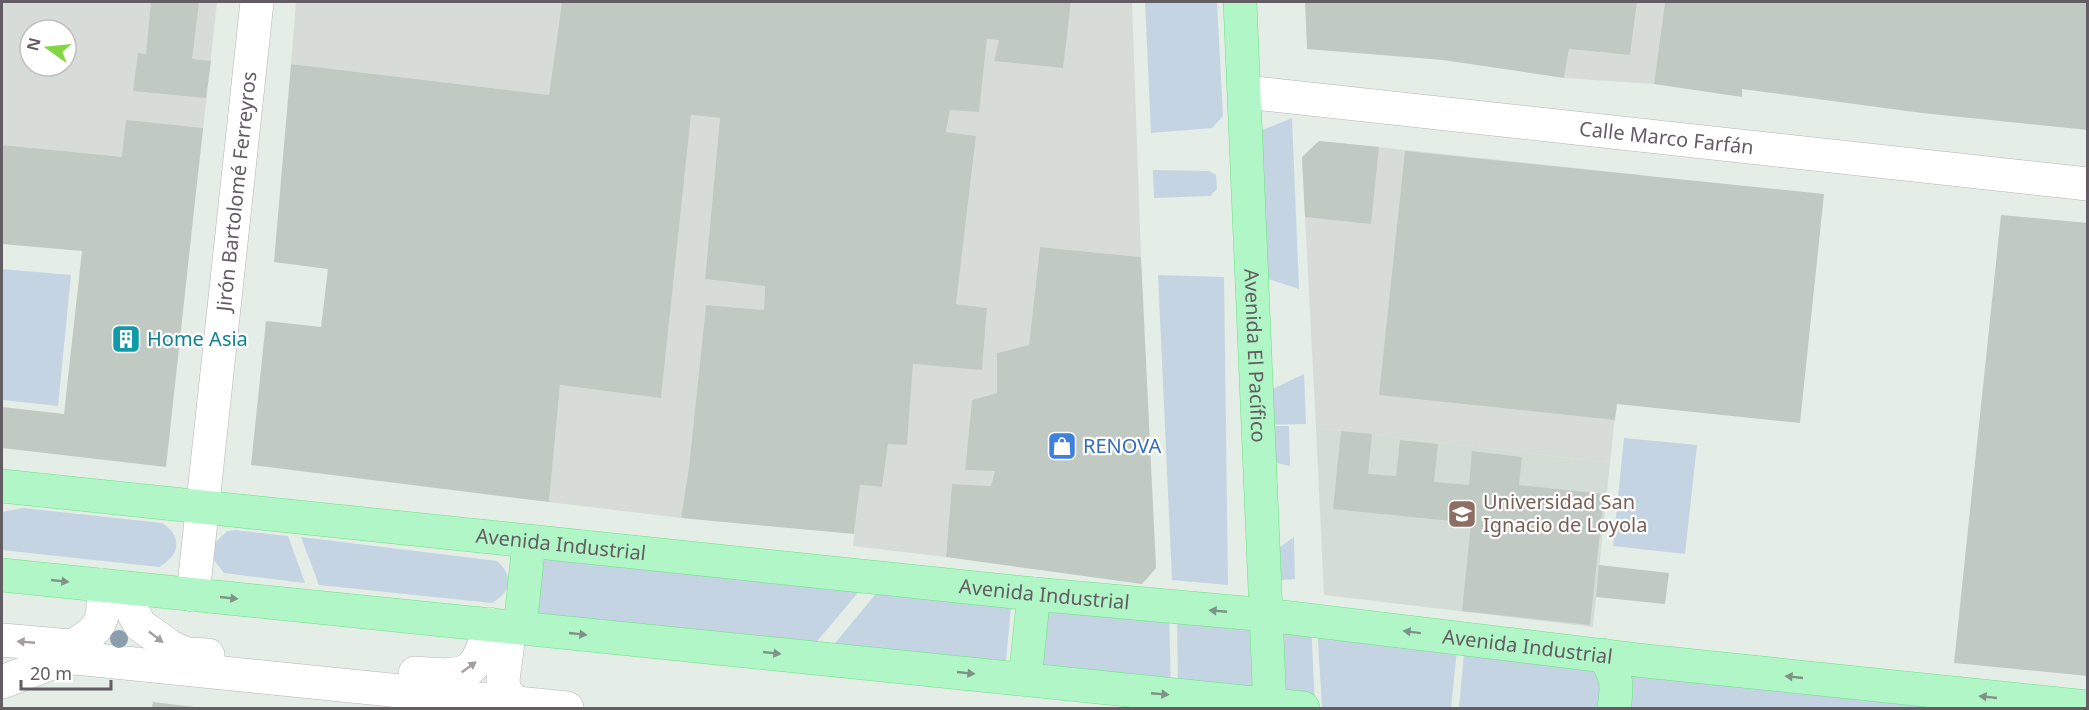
<svg xmlns="http://www.w3.org/2000/svg" width="2089" height="710" viewBox="0 0 2089 710" font-family="'Noto Sans',sans-serif">
  <style>
    .industrial { fill: #d7dcd8; fill-rule: evenodd }
    .education { fill: #d3ddd5 }
    .green { fill: #c4d4e2 }
    .building { fill: #c1c9c3 }
    .lines { fill: none; stroke-linecap: round; stroke-linejoin: round }
    .minor-casing { stroke: #b8b2b7; stroke-width: 34 }
    .major-casing { stroke: #6ae181; stroke-width: 34 }
    .minor { stroke: #fff; stroke-width: 33 }
    .major { stroke: #b1f6c7; stroke-width: 33 }
    .tree { fill: #8a9eae }
    .oneway { fill: #7e9286 }
    .oneway2 { fill: #a19da1 }
    .labels { text-anchor: middle; stroke-width: 4.5; stroke-linejoin: round; paint-order: stroke }
    .street-label { font-size: 20px; fill: #635c63; stroke: #fff }
    .culture-label { font-size: 20px; fill: #0d838f; stroke: #fff; text-anchor: start }
    .shop-label { font-size: 20px; fill: #366cbe; stroke: #fff; text-anchor: start }
    .education-label { font-size: 20px; fill: #785e54; stroke: #fff; text-anchor: start }
  </style>
  <rect width="100%" height="100%" fill="#e5ede7"/>
  <path class="industrial" d="M2 2H217L199 166 2 145ZM30 30H66V66H30Z
    M296 2H562L549 95 291 64Z
    M1071 2H1132L1141 257 1040 247 1029 345 997 353V393L972 400 965 469 995 471 991 486 952 484 946 557 853 546 860 485 882 487 888 444H907L913 364 982 369 987 308 956 304 976 137 946 132 950 110 979 111 987 39 999 40 995 61 1062 68Z
    M1637 2H1665L1654 84 1564 78 1569 49 1630 55Z
    M691 115 720 118 705 279 765 286 764 310 706 305 689 467 681 518 549 502 560 385 661 397Z
    M1320 141 1641 175 1610 463 1316 428 1302 157Z"/>
  <path class="education" d="M1316 428 1610 463 1593 627 1324 595Z"/>
  <path class="green" d="M1145 2H1217L1223 116 1212 128 1151 133Z
    M1292 118 1299 289 1256 275 1250 135Z
    M1153 170 1209 171 1216 175 1217 189 1210 196 1154 198Z
    M2 269 71 275 58 406 2 400Z
    M1158 275 1224 277 1228 585 1172 580Z
    M1304 374 1306 424 1259 425 1258 396Z
    M1272 426H1289L1290 466 1277 463 1273 458Z
    M1624 438 1697 445 1685 554 1613 546Z
    M23 508 162 523C183 536 180 556 159 567L2 550V512Z
    M235 530 288 536 305 583 224 573 214 560 215 543 227 531Z
    M301 537 497 561C515 577 511 592 492 603L319 585Z
    M1294 537 1295 579 1280 580 1279 551 1280 547Z
    M536 549 867 582 808 652 529 623Z
    M884 584 1012 597 1005 671 826 654Z
    M1021 596 1169 610 1171 692 1012 675Z
    M1177 611 1264 618 1266 702 1178 693Z
    M1271 619 1311 623 1315 706 1273 702Z
    M1317 625 1458 641 1451 708H1342L1322 707Z
    M1465 642 2081 708H1459Z"/>
  <path class="building" d="M151 2H199L192 59 211 61 206 98 133 91 138 53 146 54Z
    M562 2H1071L1063 68 994 61 999 40 987 39 979 112 950 110 946 132 976 136 956 304 987 308 982 370 913 364 907 445 888 444 882 487 860 485 854 534 681 518 689 467 706 305 764 310 765 286 705 279 720 118 691 115 661 398 560 385 549 502 251 465 266 321 321 327 328 269 274 262 291 64 549 95Z
    M1305 2H1637L1630 55 1569 49 1564 78 1443 60 1307 49Z
    M1665 2H2088V130L1922 113 1742 89V97L1654 84Z
    M126 120 203 128 166 467 2 448V407L64 414 82 251 2 244V145L122 157Z
    M1319 141 1379 147 1371 224 1305 217 1302 157Z
    M1405 151 1824 194 1800 423 1617 404 1615 420 1379 395Z
    M2001 215 2088 223V676L1954 663Z
    M1040 247 1141 257 1156 568 1142 584 946 557 952 484 991 486 995 471 965 470 972 400 997 393V353L1029 345Z
    M1341 431 1372 434 1368 474 1396 476 1400 440 1438 444 1434 482 1469 485 1472 451 1522 457 1519 485 1604 494 1590 625 1462 611 1471 523 1333 509Z
    M1599 565 1669 573 1665 604 1596 597Z
    M153 702 195 707 194 708H152Z"/>
  <g class="lines">
    <g class="minor-casing">
      <g id="minor">
        <path id="s1" d="M1246 92 2088 184"/>
        <path d="M129 589 134 614 140 625 171 647 186 654 208 655"/>
        <path id="s2" d="M193 595 257 2"/>
        <path d="M510 627 503 680C504 691 507 696 516 702"/>
        <path d="M2 640 71 646C102 631 106 618 102 585"/>
        <path d="M415 673C466 677 478 678 489 624"/>
        <path d="M2 682 57 661 76 658 567 708"/>
      </g>
    </g>
    <g class="major-casing">
      <g id="major">
        <path id="s3" d="M1240 2 1270 708"/>
        <path id="s4" d="M2 486 1034 594 1267 615 1646 661 2088 707"/>
        <path d="M2 575 1303 708"/>
        <path d="M520 627 529 542"/>
        <path d="M1603 655C1617 675 1618 684 1614 708"/>
        <path d="M1025 679 1034 594"/>
      </g>
    </g>
    <use href="#minor" class="minor"/>
    <use href="#major" class="major"/>
  </g>
  <circle class="tree" cx="119" cy="639" r="9"/>
  <defs><path id="oneway-solid" d="M-6-.8H1V-3.2L6.5 0L1 3.2V.8H-6Z" transform="scale(1.5)"/></defs>
  <g class="oneway">
    <use href="#oneway-solid" transform="translate(60 581) rotate(6)"/>
    <use href="#oneway-solid" transform="translate(229 598) rotate(6)"/>
    <use href="#oneway-solid" transform="translate(1218 611) rotate(-175)"/>
    <use href="#oneway-solid" transform="translate(1412 632) rotate(-173)"/>
    <use href="#oneway-solid" transform="translate(578 634) rotate(6)"/>
    <use href="#oneway-solid" transform="translate(772 653) rotate(6)"/>
    <use href="#oneway-solid" transform="translate(966 673) rotate(6)"/>
    <use href="#oneway-solid" transform="translate(1794 677) rotate(-174)"/>
    <use href="#oneway-solid" transform="translate(1160 694) rotate(5)"/>
    <use href="#oneway-solid" transform="translate(1988 697) rotate(-174)"/>
  </g>
  <g class="oneway2">
    <use href="#oneway-solid" transform="translate(156 637) rotate(38)"/>
    <use href="#oneway-solid" transform="translate(26 642) rotate(-175)"/>
    <use href="#oneway-solid" transform="translate(469 667) rotate(-36)"/>
  </g>
  <defs>
    <g id="building-square" transform="scale(1.5)"><rect x="-9" y="-9" width="18" height="18" rx="4" fill="#0f9aa8" stroke="#fff"/><path d="M-4-6H4V6H1V3H-1V6H-4ZM-2.5-4.3h1.7v1.8h-1.7ZM.8-4.3h1.7v1.8H.8ZM-2.5-1h1.7V.8h-1.7ZM.8-1h1.7V.8H.8Z" fill="#fff"/></g>
    <g id="shop-square" transform="scale(1.5)"><rect x="-9" y="-9" width="18" height="18" rx="4" fill="#3f7fe0" stroke="#fff"/><path d="M-5-2.5h2.3a2.7 3.5 0 0 1 5.4 0H5L5.5 6h-11ZM-1.5-2.5h3a1.5 2.3 0 0 0-3 0Z" fill="#fff"/></g>
    <g id="university-square" transform="scale(1.5)"><rect x="-9" y="-9" width="18" height="18" rx="4" fill="#8d6e63" stroke="#fff"/><path d="M0-5L7-2L0 1L-7-2ZM-4 1L0 2.5L4 1V4Q0 6-4 4Z" fill="#fff"/></g>
  </defs>
  <g fill-rule="evenodd">
    <use href="#building-square" x="126" y="339"/>
    <use href="#shop-square" x="1062" y="446"/>
    <use href="#university-square" x="1462" y="514"/>
  </g>
  <g class="labels">
    <g class="street-label">
      <text dy="7" stroke="none"><textPath href="#s1" startOffset="423">Calle Marco Farfán</textPath></text>
      <text dy="7" stroke="none"><textPath href="#s2" startOffset="406">Jirón Bartolomé Ferreyros</textPath></text>
      <text dy="7" stroke="none"><textPath href="#s3" startOffset="354">Avenida El Pacífico</textPath></text>
      <text dy="7" stroke="none"><textPath href="#s4" startOffset="562">Avenida Industrial</textPath></text>
      <text dy="7" stroke="none"><textPath href="#s4" startOffset="1048">Avenida Industrial</textPath></text>
      <text dy="7" stroke="none"><textPath href="#s4" startOffset="1534">Avenida Industrial</textPath></text>
    </g>
    <g class="culture-label">
      <text x="147" y="346">Home Asia</text>
    </g>
    <g class="shop-label">
      <text x="1083" y="453">RENOVA</text>
    </g>
    <g class="education-label">
      <text x="1483" y="509">Universidad San<tspan x="1483" dy="23">Ignacio de Loyola</tspan></text>
    </g>
  </g>
  <rect width="2089" height="710" fill="none" stroke="#635c63" stroke-width="6"/>
  <g transform="translate(48 48) rotate(285)"><circle r="28" fill="#ffffff" stroke="#c1bec1" stroke-width="1.5"/>
  <path d="M0-4.5L10 22L0 15L-10 22Z" fill="#83d542"/>
  <text y="-9" font-size="16" font-weight="bold" text-anchor="middle" fill="#635c63">N</text>
  </g>
  <path d="M21 680v9h90v-9" fill="none" stroke="#635c63" stroke-width="3"/>
  <text x="30" y="680" font-size="18" fill="#635c63" stroke="#ffffff" stroke-width="4.5" paint-order="stroke">20 m</text>
</svg>
